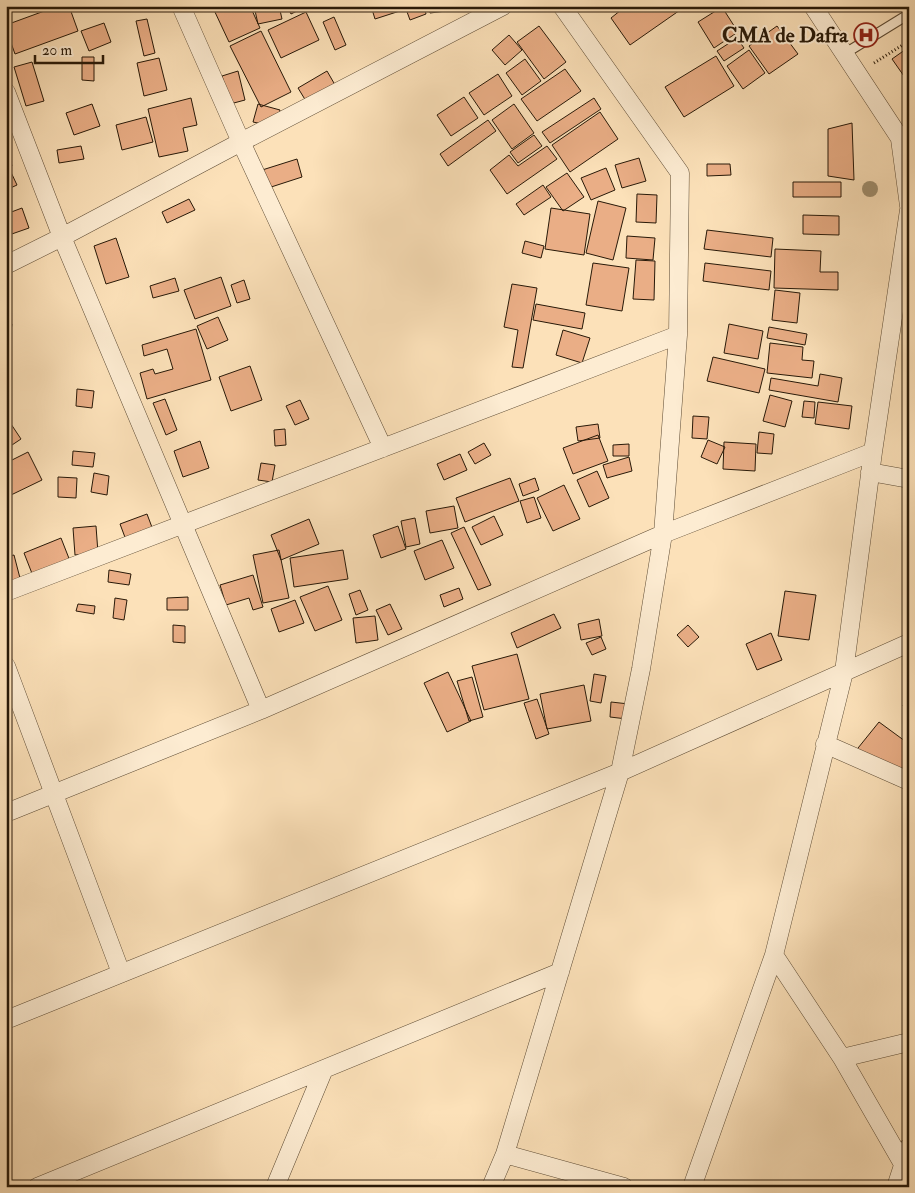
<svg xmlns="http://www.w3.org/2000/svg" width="915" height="1193" viewBox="0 0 915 1193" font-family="'IM FELL Double Pica',serif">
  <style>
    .building { fill: #eaae86; stroke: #281908 }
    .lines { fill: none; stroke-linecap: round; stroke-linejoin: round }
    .lane-casing { stroke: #5d4b34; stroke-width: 11 }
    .street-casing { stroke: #5d4b34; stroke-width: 19 }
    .path { stroke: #281908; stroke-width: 3; stroke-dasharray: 1 2.5; stroke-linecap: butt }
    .lane { stroke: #fdecd2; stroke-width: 9 }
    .street { stroke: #fdecd2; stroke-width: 18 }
    .tree { fill: #a08f6f }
    .labels { text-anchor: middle; stroke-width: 4; stroke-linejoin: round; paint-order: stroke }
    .poi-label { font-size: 21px; font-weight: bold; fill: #281908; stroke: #fdecd2; text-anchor: end }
  </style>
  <rect width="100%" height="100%" fill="#fce1b9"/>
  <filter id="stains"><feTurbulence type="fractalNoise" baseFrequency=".004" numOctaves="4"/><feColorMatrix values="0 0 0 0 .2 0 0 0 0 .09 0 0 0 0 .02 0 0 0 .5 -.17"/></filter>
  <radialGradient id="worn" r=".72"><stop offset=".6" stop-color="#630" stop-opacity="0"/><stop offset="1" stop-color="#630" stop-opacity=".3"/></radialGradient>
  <path class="building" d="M58 6H69L78 31 15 54 6 29V25Z
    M222 6H250L260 28 229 42 214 10Z
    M254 6H279L282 19 258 24Z
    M287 6H307L291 14Z
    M371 6H424L426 14 410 20 406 9 375 19Z
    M429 6H445L446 11 430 13Z
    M626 6H682L683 8 630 45 611 18Z
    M722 7 738 32 714 48 698 22Z
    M306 12 319 40 281 58 268 30Z
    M334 17 346 45 335 50 323 22Z
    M147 19 155 53 144 56 136 21Z
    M104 23 111 42 89 51 81 31Z
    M539 26 566 62 544 79 517 42Z
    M777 26 798 54 769 74 749 46Z
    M261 31 291 92 261 107 230 46Z
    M509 35 522 50 505 65 492 50Z
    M737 38 744 48 724 61 717 51Z
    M909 47V78L906 79 892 59Z
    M749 50 765 73 743 89 727 66Z
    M716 56 734 86 684 117 665 87Z
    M82 57H94V81L82 80Z
    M159 58 167 90 144 96 137 63Z
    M525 59 541 81 522 95 506 73Z
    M32 62 44 101 26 106 14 67Z
    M565 69 581 91 537 121 521 99Z
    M238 71 245 100 230 104 222 76Z
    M327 71 338 90 309 106 298 88Z
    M498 74 512 96 484 115 469 93Z
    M464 97 478 118 451 136 437 115Z
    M191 98 197 125 183 128 188 151 159 157 148 109Z
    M594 98 601 109 550 143 542 132Z
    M92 104 100 126 74 135 66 113Z
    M258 104 280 110 276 127 253 122Z
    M514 104 534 133 512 149 492 120Z
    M600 112 618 139 570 172 552 145Z
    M146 117 153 142 122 150 116 125Z
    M488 120 496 131 448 166 440 154Z
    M852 123 854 180 828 176V129Z
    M534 135 542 146 518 163 510 152Z
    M81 146 84 159 59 163 57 150Z
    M547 146 557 159 507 194 490 170 509 155 518 166Z
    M6 151H8L12 166 6 168Z
    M639 158 646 181 622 188 615 165Z
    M297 159 302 177 265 189 259 171Z
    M707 164H730L731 175 707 176Z
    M9 168 17 185 6 190V169Z
    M606 168 615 190 591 200 581 178Z
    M567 173 584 197 563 211 546 187Z
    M793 182H841V197H793Z
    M543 185 551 197 524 215 516 204Z
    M637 194 657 195 656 223 636 222Z
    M189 199 195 210 167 223 162 212Z
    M598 201 626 208 613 260 586 253Z
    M22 208 29 228 6 236V214Z
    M551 208 590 214 584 255 545 249Z
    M803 215 839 216V235L803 234Z
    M707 230 773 238 771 257 704 249Z
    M627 236 655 238 653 260 626 258Z
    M116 238 129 277 106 284 94 246Z
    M525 241 544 246 541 258 522 253Z
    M775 249 821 251 820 272H838V290L774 288Z
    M636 260 655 261 654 300 633 299Z
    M593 263 629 268 622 311 586 305Z
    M705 263 771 271 769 290 703 281Z
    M221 277 231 306 195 319 184 290Z
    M175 278 179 291 153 298 150 286Z
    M244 280 250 299 237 303 231 285Z
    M512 284 537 288 523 368 512 367 518 330 504 327Z
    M775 290 800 293 797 323 772 320Z
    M536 304 585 313 582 329 533 320Z
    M218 317 228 340 207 349 197 326Z
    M6 323 12 324 9 344 6 343Z
    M729 324 763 331 758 359 724 353Z
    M769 327 807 334 805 345 767 338Z
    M196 329 211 380 147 399 140 373 153 369 155 374 173 369 167 349 144 356 142 345Z
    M563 330 590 338 582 363 556 355Z
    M770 343 803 347 802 360 814 361 812 378 767 373Z
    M713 357 765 369 759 393 707 381Z
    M250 366 262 400 231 411 219 377Z
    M820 374 842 378 838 402 769 390 771 378 818 386Z
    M77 389 94 391 92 408 76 406Z
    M770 395 792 401 785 427 763 421Z
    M165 399 177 430 166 435 153 403Z
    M300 400 309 419 295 425 286 406Z
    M804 401 815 402 814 418 802 417Z
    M818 402 852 406 849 429 815 424Z
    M693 416 709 417 707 439 692 438Z
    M11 424 21 439 6 449V427Z
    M598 424 600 438 578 441 576 427Z
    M285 429 286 445 275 446 274 430Z
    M759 432 774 434 772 454 757 453Z
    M598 435 608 461 573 474 563 448Z
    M708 440 725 447 717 464 701 457Z
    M200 441 209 468 183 477 174 451Z
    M724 442 756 444 755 471 723 469Z
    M484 443 491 455 475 464 468 452Z
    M629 444V456H613V445Z
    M73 451 95 453 93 467 72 465Z
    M28 452 42 480 11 495 6 486V463Z
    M460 454 467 470 444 480 437 464Z
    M629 457 632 471 607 478 603 465Z
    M261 463 275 465 272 482 258 480Z
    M597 471 609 498 589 507 577 480Z
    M94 473 109 476 107 495 91 492Z
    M58 477 77 478 76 498 58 497Z
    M510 478 519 501 465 522 456 498Z
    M535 478 539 490 523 496 519 484Z
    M564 485 580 519 553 531 537 498Z
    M534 497 541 518 527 523 520 501Z
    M454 506 458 528 430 533 426 511Z
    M147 514 153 530 126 540 120 524Z
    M494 516 503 535 481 545 472 527Z
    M415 518 420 544 406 547 401 521Z
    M309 519 319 544 281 560 271 535Z
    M96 526 98 553 75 555 73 528Z
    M398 526 406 549 381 558 373 535Z
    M464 527 491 585 478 590 451 533Z
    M61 538 70 561 33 576 24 553Z
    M442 540 454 568 425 580 414 551Z
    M279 550 289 598 263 603 253 555Z
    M343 550 348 579 294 587 290 558Z
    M14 555 21 582 6 586V557Z
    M109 570 131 574 129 585 108 582Z
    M253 575 263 607 253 610 249 598 226 605 220 585Z
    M328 586 342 620 315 631 300 597Z
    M459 588 463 599 444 607 440 595Z
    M360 590 368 610 356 615 349 594Z
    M785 591 816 595 809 640 778 636Z
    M188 597V610H167V598Z
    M115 598 127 600 124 620 113 618Z
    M295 600 304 623 279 632 271 609Z
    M78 604 95 606 94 614 76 611Z
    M390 604 402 629 388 635 376 610Z
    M554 614 561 628 517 648 511 633Z
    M375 616 378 640 356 643 353 618Z
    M599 619 602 636 581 640 578 624Z
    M173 625 185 626V643L173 642Z
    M688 625 699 637 688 647 677 635Z
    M771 633 782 660 757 670 746 644Z
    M601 637 606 649 592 655 586 643Z
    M517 654 529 699 484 710 472 666Z
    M448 672 471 721 447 732 424 683Z
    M594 674 606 676 601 703 590 701Z
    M472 677 483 717 469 721 457 681Z
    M584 685 591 721 547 729 540 694Z
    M537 699 549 734 536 739 524 703Z
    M611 702 629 704 627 719 610 717Z
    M909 703V722L903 705Z
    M879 722 909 744V764L894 784 854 753Z"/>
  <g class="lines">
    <g class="lane-casing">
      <path id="lane" d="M844 54 909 14"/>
    </g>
    <g class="street-casing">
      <path id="street" d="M181 6 241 142 383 448
        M813 6 909 152
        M6 92 62 237 261 710
        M900 139 909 206
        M6 265 62 237 241 142 503 6
        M870 472 909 479
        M6 592 678 335
        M6 666 121 973
        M825 744 909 781
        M6 813 261 710 663 534 873 452
        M774 955 842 1058 903 1164
        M6 1020 620 772 909 643
        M842 1058 909 1042
        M505 1154 624 1187
        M37 1187 560 972
        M275 1187 324 1069
        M491 1187 505 1154 620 772 641 669 663 534 678 335 680 173 562 6
        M692 1187 774 955 844 672 873 452 909 210
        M896 1187 909 1147"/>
    </g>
    <path class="path" d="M874 63 909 41"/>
    <use href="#lane" class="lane"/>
    <use href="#street" class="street"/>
  </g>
  <circle class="tree" cx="870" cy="189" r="8"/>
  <defs>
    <g id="hospital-ring" transform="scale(1.25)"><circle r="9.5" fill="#fdecd2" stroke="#8f2418" stroke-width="1.5"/><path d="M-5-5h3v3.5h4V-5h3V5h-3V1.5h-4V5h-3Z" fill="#8f2418"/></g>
  </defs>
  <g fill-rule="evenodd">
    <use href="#hospital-ring" x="866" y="35"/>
  </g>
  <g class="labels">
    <g class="poi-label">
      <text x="848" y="42">CMA de Dafra</text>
    </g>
  </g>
  <rect width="915" height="1193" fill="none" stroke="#fce1b9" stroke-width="25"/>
  <rect x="8" y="8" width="900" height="1178" fill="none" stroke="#281908" stroke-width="2.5"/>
  <rect x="12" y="12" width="890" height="1168" fill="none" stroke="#281908"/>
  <path d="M35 55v8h68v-8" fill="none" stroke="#281908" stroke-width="2.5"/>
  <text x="42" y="55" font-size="15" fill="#281908" stroke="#fdecd2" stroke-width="4" paint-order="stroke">20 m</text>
  <rect width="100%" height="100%" filter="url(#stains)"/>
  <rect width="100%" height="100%" fill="url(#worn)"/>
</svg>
